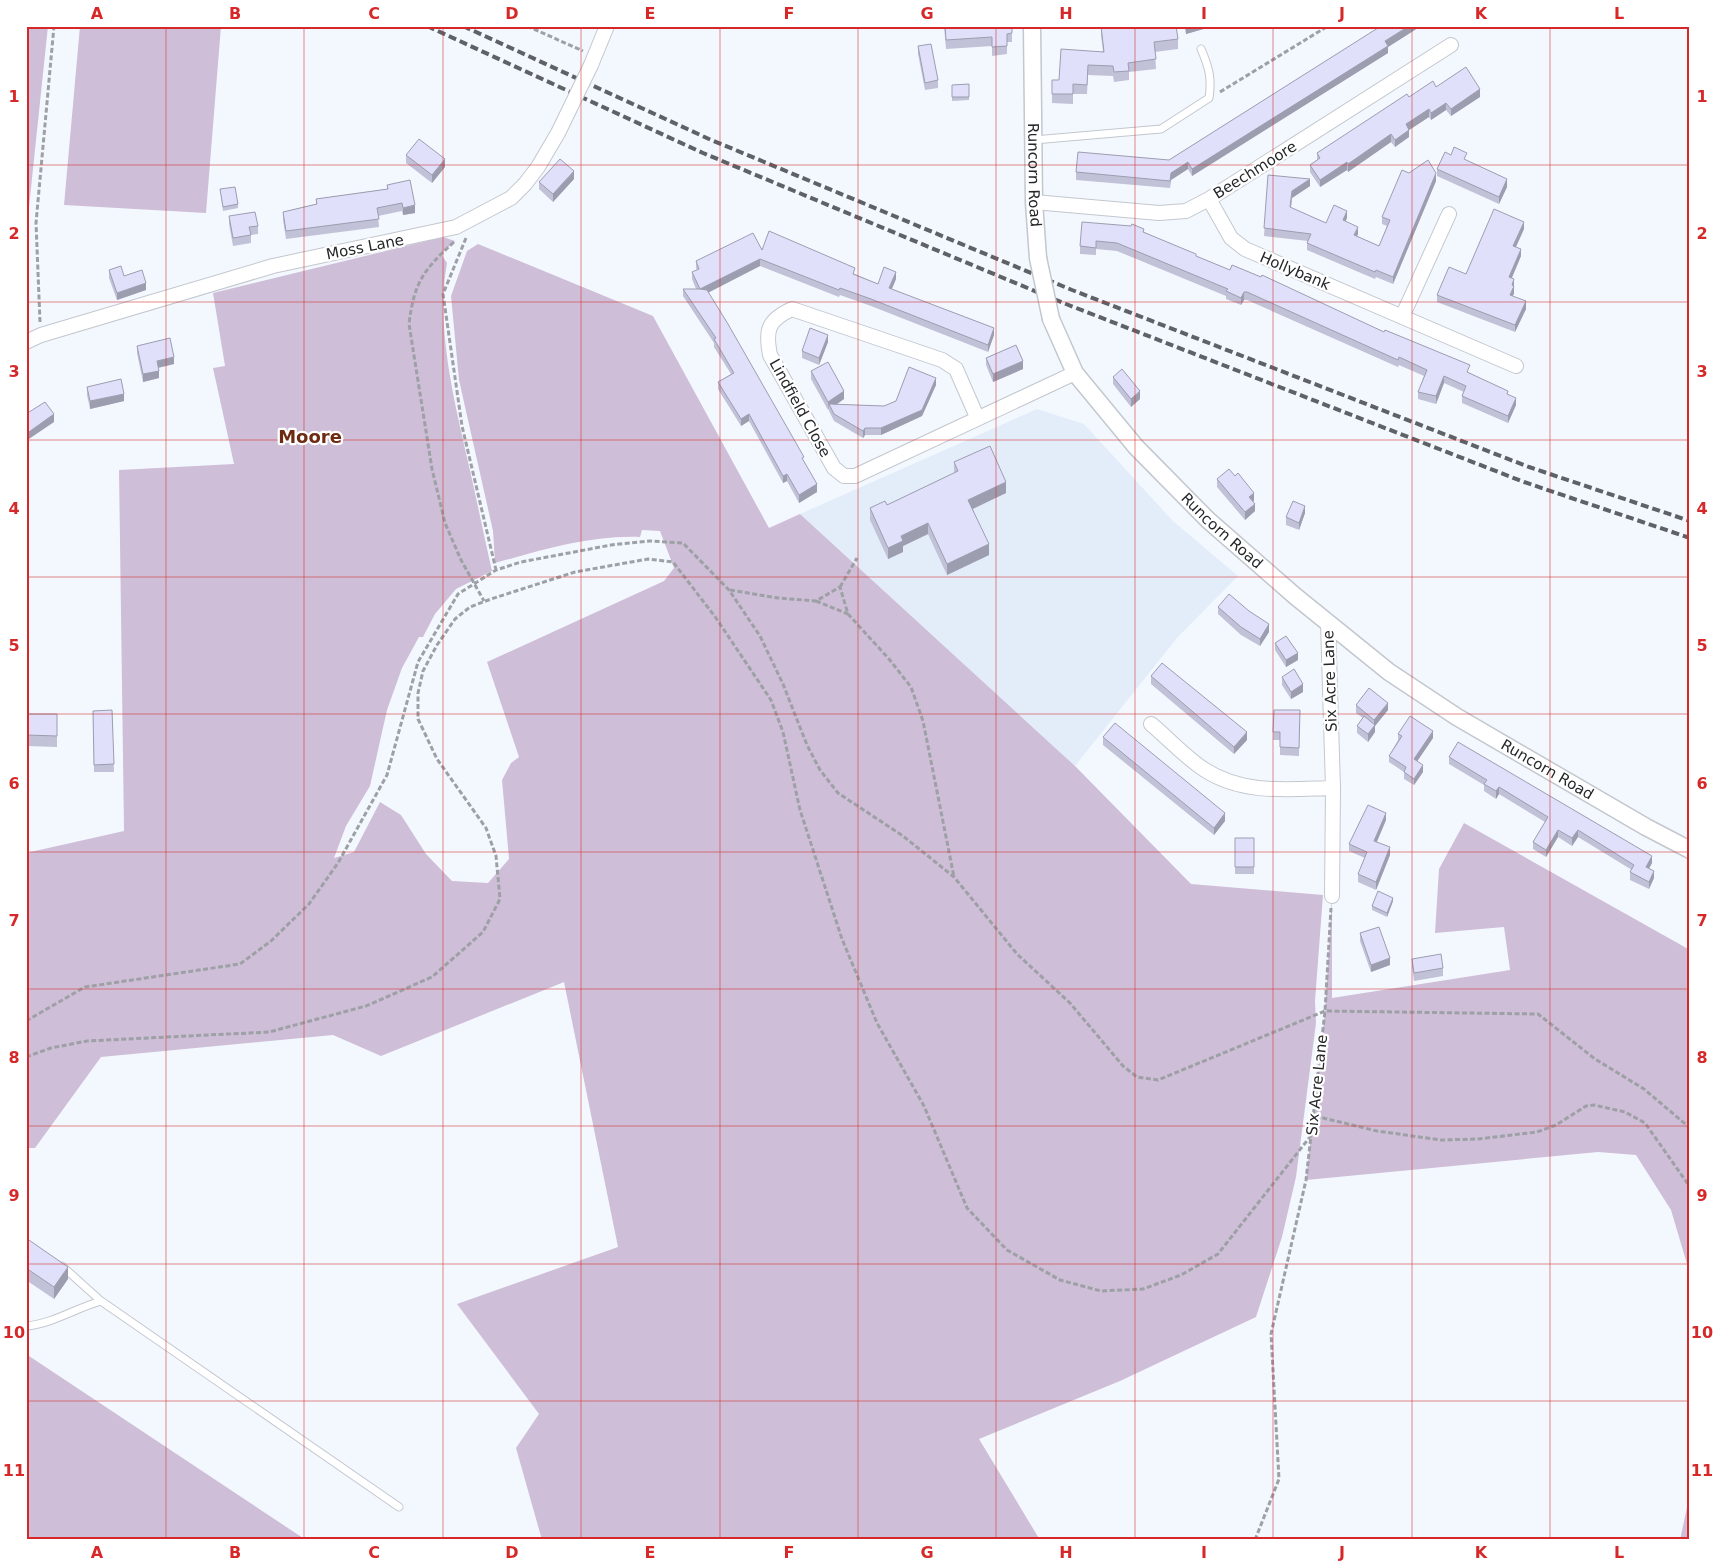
<svg xmlns="http://www.w3.org/2000/svg" width="1716" height="1566" viewBox="0 0 1716 1566" font-family="'DejaVu Sans',sans-serif">
  <style>
    .built { fill: #e3edfa }
    .green { fill: #cfbed8 }
    .lines { fill: none; stroke-linecap: round; stroke-linejoin: round }
    .service-casing { stroke: #c3c7ce; stroke-width: 9 }
    .minor-casing { stroke: #c3c7ce; stroke-width: 16 }
    .tertiary-casing { stroke: #c3c7ce; stroke-width: 19 }
    .path { stroke: #9da0a5; stroke-width: 3; stroke-dasharray: 5 2.5; stroke-linecap: butt }
    .service { stroke: #fff; stroke-width: 7 }
    .minor { stroke: #fff; stroke-width: 14 }
    .tertiary { stroke: #fff; stroke-width: 16 }
    .rail { stroke: #5e6165; stroke-width: 4; stroke-dasharray: 8 4; stroke-linecap: butt }
    .minor-bridge-casing { stroke: #c3c7ce; stroke-width: 16; stroke-linecap: butt }
    .tertiary-bridge-casing { stroke: #c3c7ce; stroke-width: 19; stroke-linecap: butt }
    .minor-bridge { stroke: #fff; stroke-width: 14 }
    .tertiary-bridge { stroke: #fff; stroke-width: 16 }
    .wall { fill: #c1c1d8 }
    .shaded-wall { fill: #9d9db0 }
    .building { fill: #e0e0fb; stroke: #9d9db0 }
    .grid { fill: none; stroke: #d62828; stroke-width: 1; stroke-opacity: 0.55 }
    .labels { text-anchor: middle; stroke-width: 4.5; stroke-linejoin: round; paint-order: stroke }
    .street-label { font-size: 15px; fill: #242628; stroke: #fff }
    .quarter-label { font-size: 18px; font-weight: bold; fill: #6d2b12; stroke: #fff }
    .neatline { fill: none; stroke: #d62828; stroke-width: 2 }
    .grid-label { font-size: 16px; text-anchor: middle; font-weight: bold; fill: #d62828 }
  </style>
  <rect width="100%" height="100%" fill="#f3f8ff"/>
  <path class="built" d="M1037 409 1084 424 1173 521 1238 576 1177 638 1075 766 800 514Z"/>
  <path class="green" d="M26 26H48L27 226H26Z
    M80 26H221L206 213 64 205Z
    M443 237 455 241 441 254 447 263C435 327 455 403 469 466 477 501 484 536 492 571L456 589 435 614 423 637H419L402 668 387 710 370 786 346 826 334 858 354 852 380 802 401 815 426 854 452 881 488 883 509 859 502 780 511 763 519 757 487 662 664 581 674 568 660 531 642 530 640 537C591 535 542 550 495 563L493 531 459 380 451 296 467 251 478 244 653 316 769 528 800 514 1075 766 1191 884 1323 895 1315 1001 1316 1023 1296 1177 1282 1237 1256 1317 1120 1381 979 1439 1040 1540H542L516 1448 539 1414 457 1304 618 1247 564 982 381 1056 333 1035 101 1057 35 1148H26V853L124 831 119 470 234 464 213 368 225 366 213 293Z
    M1464 823 1690 950V1274L1671 1210 1636 1155 1598 1152 1306 1180 1325 1011 1332 896V998L1510 970 1504 927 1435 933 1439 869Z
    M26 1354 306 1540H26Z
    M1690 1493V1540H1680Z"/>
  <g class="lines">
    <g class="service-casing">
      <path id="service" d="M1034 140 1161 129 1209 98C1212 79 1209 67 1201 49
        M62 1266 101 1301
        M26 1326C52 1324 76 1308 101 1301L399 1507"/>
    </g>
    <g class="minor-casing">
      <path id="minor" d="M591 65 607 26
        M1209 199 1231 238 1245 249 1516 366
        M1034 202 1159 213 1186 211 1209 199 1451 45
        M1402 317 1449 214
        M26 342 41 335 273 266 456 227 511 198 525 184 538 167 558 133
        M977 417 956 369 942 360 792 309C768 320 765 330 770 355L834 468 844 476H855L1075 373
        M1328 623 1333 788 1332 896
        M1151 724C1169 739 1186 758 1205 770 1244 795 1289 789 1333 788"/>
    </g>
    <g class="tertiary-casing">
      <g id="tertiary">
        <path id="s1" d="M1032 26 1034 202 1038 258"/>
        <path id="s2" d="M1051 319 1075 373 1136 447 1208 520 1295 596 1389 672 1457 717 1646 827 1690 850"/>
      </g>
    </g>
    <path class="path" d="M527 26 583 51
      M1220 92 1328 26
      M466 238 443 294 462 426 496 570
      M454 242C423 270 414 283 409 324L432 469 445 523 461 560 484 601
      M40 322 36 223 54 26
      M840 587 857 558
      M730 590 778 598 816 601 840 587 848 614 889 659 911 687 923 721 954 877
      M816 601 848 614
      M26 1021 85 987 240 964 271 941 309 904 338 863 387 775 418 662 458 594 496 570 521 562 611 545 650 541 683 543 729 590 760 636 783 684 807 745 820 770 838 793 903 836 954 877 1017 954 1070 1003 1123 1066 1137 1077 1158 1080 1325 1011 1538 1014 1595 1059 1644 1089 1690 1128
      M26 1057 51 1048 87 1041 269 1032 366 1006 432 977 483 932 500 899 496 856 486 828 437 759 418 719V693L423 671 437 645 455 619 470 607 491 599 575 572 648 559 673 562 716 618 771 700 783 732 800 810 842 939 877 1023 924 1106 967 1208 1007 1250 1060 1280 1101 1291 1143 1289 1181 1275 1218 1254 1313 1133
      M1315 1116 1377 1131 1441 1140 1478 1139 1537 1132 1556 1125 1586 1106 1594 1105 1625 1112 1645 1123 1690 1187
      M1255 1540 1279 1479 1271 1334 1306 1180 1325 1011 1331 908"/>
    <use href="#service" class="service"/>
    <use href="#minor" class="minor"/>
    <use href="#tertiary" class="tertiary"/>
    <path class="rail" d="M427 26 703 153 1066 304 1524 482 1690 538
      M463 26 709 139 1072 290 1529 467 1690 521"/>
    <g class="minor-bridge-casing">
      <path id="minor-bridge" d="M558 133 591 65"/>
    </g>
    <g class="tertiary-bridge-casing">
      <path id="tertiary-bridge" d="M1038 258 1051 319"/>
    </g>
    <use href="#minor-bridge" class="minor-bridge"/>
    <use href="#tertiary-bridge" class="tertiary-bridge"/>
  </g>
  <path class="wall" d="M944 26H1012V42H1007V54L992 56V46L946 49Z
    M1101 26 1178 39V49L1155 52 1156 69 1129 72V80L1114 82 1113 76 1088 75 1087 94H1073V104L1052 103V80H1059L1103 51 1101 36Z
    M1184 26H1207V28L1186 34Z
    M1380 26H1421L1388 47V53L1192 176 1188 169 1171 180 1170 188 1076 180V172L1169 160 1380 27Z
    M918 46 938 80V88L925 90 918 54Z
    M969 84V100L952 101V85Z
    M1436 87 1480 97 1451 116 1446 110 1431 120 1429 117 1409 130V137L1395 147 1391 142 1348 172 1347 170 1320 187 1310 172V165L1317 160V153L1409 97Z
    M406 155 445 167 432 183 406 163Z
    M1451 155 1467 161 1507 187 1499 204 1437 176V169Z
    M1409 173 1436 181 1393 284 1376 277 1375 279 1307 250V243L1308 241 1264 236 1268 175 1310 186 1292 198 1291 208 1326 223 1347 218 1345 221 1358 234 1357 236 1379 246 1387 226 1382 224V217Z
    M574 179 553 202 539 189V182Z
    M387 185 415 213 403 215 402 211 378 216 379 227 286 239 283 220V212L316 204V199L387 189Z
    M220 189 238 204V208L223 211Z
    M229 216 258 226V234L251 235V243L233 246 229 224Z
    M1131 226 1196 256 1470 373 1508 394 1516 405 1508 423 1462 403V396L1464 392 1444 383 1436 404 1418 399V392L1424 376 1399 365 1398 367 1247 300H1244L1241 305 1226 299V296L1117 251 1096 249V255L1080 254V246Z
    M1524 229 1516 247 1521 256 1512 278 1514 279V293L1513 296 1526 309 1515 332 1437 302V295Z
    M762 250 855 274 878 284 896 279 892 289 994 335 988 352 871 306 840 295 839 297 760 266 708 292 804 462 817 492 799 503 787 481 783 483 749 421 741 426 718 389V382L731 374 714 347V343L683 296V289H696L692 279V272L697 270 696 268V261Z
    M109 270 124 276 146 290 117 300 109 278Z
    M828 342 819 365 802 358V351Z
    M137 346 174 364 158 368 159 378 143 382 137 353Z
    M986 358 1023 369 993 382 986 365Z
    M811 371 844 399 836 405 884 406 936 385 922 416 881 435H865L863 438 834 421 829 411V409L828 410 811 379Z
    M1113 377 1140 399 1131 407 1113 384Z
    M87 387 124 401 90 409 87 395Z
    M954 462 1006 493 973 509 989 555 947 575 928 534 903 546V552L888 559 870 520V508L887 505 954 473Z
    M1217 479 1254 501H1253L1255 511 1245 520 1217 487Z
    M1305 513 1299 530 1286 525V517Z
    M1218 607 1269 632 1260 646 1241 635 1218 614Z
    M1275 643 1298 660 1286 667 1275 650Z
    M1151 676 1247 740 1234 754 1151 684Z
    M1282 677 1303 692 1291 699 1282 685Z
    M1356 705 1388 710 1375 726V732L1368 742 1357 733V726L1363 718 1356 713Z
    M112 710 114 772H94L93 711Z
    M1274 710H1300L1299 756 1280 755V740H1273Z
    M26 714H57V747L26 746Z
    M1398 734 1433 738 1417 761 1423 772 1414 785 1404 779V772L1389 762V756L1398 740Z
    M1103 737 1225 821 1214 835 1103 745Z
    M1449 757 1652 863 1649 868 1654 878 1649 889 1630 880V872L1632 870 1578 837 1572 846 1558 837 1546 857 1533 849V842L1545 822 1499 794 1496 799 1484 791V785L1449 764Z
    M1386 820 1377 842 1390 855 1376 890 1358 882V874L1365 858 1349 851V844Z
    M1235 838H1254V874H1235Z
    M1393 901 1387 917 1372 910V906Z
    M1360 933 1390 965 1371 972 1360 941Z
    M1412 959 1443 968V976L1414 981 1412 967Z
    M26 1238 68 1279 54 1299 26 1280Z"/>
  <path class="shaded-wall" d="M1186 26H1207V28L1186 34Z
    M1409 26H1421L1388 47V53L1192 176V169L1385 41Z
    M1480 89V97L1451 116V109Z
    M1446 103V110L1431 120V113Z
    M1429 109V117L1406 132V124Z
    M1409 130V137L1395 147V140Z
    M1391 134V142L1348 172V164Z
    M445 159V167L432 183V175Z
    M1188 162V169L1171 180 1170 188 1171 173Z
    M1347 162V170L1320 187V180Z
    M574 171V179L553 202V194Z
    M1436 173V181L1393 284V277Z
    M1310 179V186L1292 198 1290 215 1292 191Z
    M1507 179V187L1499 204V197Z
    M415 205V213L403 215V208Z
    M1347 211V218L1343 228V220Z
    M1524 222V229L1513 253V246Z
    M1358 227V234L1354 242V235Z
    M1521 249V256L1509 284V277Z
    M760 259V266L700 297V289Z
    M896 272V279L889 295V288Z
    M1514 279V293L1510 302V295L1512 285Z
    M146 283V290L117 300V293Z
    M1244 292V300L1241 305V298Z
    M1526 301V309L1515 332V325Z
    M994 328V335L988 352V345Z
    M828 335V342L819 365V358Z
    M174 357V364L157 368V361Z
    M1023 361V369L993 382V374Z
    M159 371V378L143 382V374Z
    M1444 376V383L1436 404V396Z
    M936 378V385L922 416 881 435V428Z
    M844 391V399L831 408 829 404 828 410V402Z
    M1140 391V399L1131 407V399Z
    M124 394V401L90 409V401Z
    M1516 398V405L1508 423V416Z
    M54 414V422L26 441V434Z
    M749 414V421L741 426V419Z
    M865 428V435L863 438V431Z
    M787 474V481L783 483V476Z
    M1006 482V493L968 511V500Z
    M817 484V492L799 503V495Z
    M1254 493V501L1249 504V497Z
    M1255 504V511L1245 520V512Z
    M1305 506V513L1299 530V523Z
    M928 523V534L903 546V552L888 559V548L901 536Z
    M989 544V555L947 575V564Z
    M1269 624V632L1260 646V639Z
    M1298 653V660L1286 667V660Z
    M1303 684V692L1291 699V692Z
    M1388 703V710L1375 726V732L1368 742V734L1374 726V720Z
    M1433 731V738L1414 766V759Z
    M1247 732V740L1234 754V747Z
    M1423 765V772L1414 785V779Z
    M1499 787V794L1496 799V791Z
    M1225 813V821L1214 835V828Z
    M1386 813V820L1374 848V841Z
    M1558 830V837L1546 857V850Z
    M1578 830V837L1572 846V838Z
    M1390 847V855L1376 890V882Z
    M1652 856V863L1646 874V867Z
    M1654 871V878L1649 889V882Z
    M1393 898V901L1387 917V913Z
    M1390 958V965L1371 972V965Z
    M68 1267V1279L54 1299V1287Z"/>
  <path class="building" d="M945 26H1012V33L1007 34V46L992 47V37L946 40Z
    M1101 26H1176L1178 39 1154 42 1156 59 1128 63 1129 71 1114 72 1113 66 1088 65 1087 85 1073 84V94H1052V80H1059L1061 49 1104 52Z
    M1381 26H1409L1385 41 1388 46 1192 169 1188 162 1171 173 1170 181 1076 172 1078 152 1169 160Z
    M931 44 938 80 925 83 918 46Z
    M1466 67 1480 89 1451 109 1446 103 1431 113 1429 109 1406 124 1409 130 1395 140 1391 134 1348 164 1347 162 1320 180 1310 165 1320 158 1317 153 1407 94 1409 97 1433 81 1436 87Z
    M969 84V97H952V85Z
    M419 139 445 159 432 175 406 155Z
    M1454 147 1467 153 1464 159 1507 179 1499 197 1437 169 1445 152 1451 155Z
    M560 159 574 171 553 194 539 182Z
    M1428 160 1436 173 1393 277 1376 270 1375 272 1307 243 1311 234 1264 228 1268 175 1310 179 1292 191 1290 207 1326 223 1334 205 1347 211 1343 220 1358 227 1354 235 1379 246 1390 220 1382 217 1402 170 1409 173Z
    M410 180 415 205 403 208 402 203 377 208 379 219 286 231 283 212 317 204 316 199 388 189 387 185Z
    M235 187 238 204 223 207 220 189Z
    M1494 209 1524 222 1513 246 1521 249 1509 277 1514 279 1512 285 1514 286 1510 295 1526 301 1515 325 1437 295 1449 267 1466 274Z
    M255 212 258 226 249 227 251 235 233 238 229 216Z
    M1082 222 1131 226 1132 224 1144 229 1143 232 1196 254V256L1230 270 1232 265 1261 277 1262 275 1384 332 1385 330 1470 365 1467 372 1508 391 1507 394 1516 398 1508 416 1462 396 1466 386 1444 376 1436 396 1418 392 1427 370 1399 357 1398 360 1247 292H1244L1241 298 1226 291 1228 289 1117 243 1096 241V248L1080 246Z
    M769 231 855 268 853 274 878 284 884 267 896 272 889 288 994 328 988 345 871 299 840 288 839 290 760 259 700 289 707 290 728 324 804 457 802 458 817 484 799 495 787 474 783 476 749 414 741 419 718 382 734 373 714 339 716 338 683 289H700L692 272 699 269 696 261 753 233 762 250Z
    M121 266 124 276 142 270 146 283 117 293 109 270Z
    M810 328 828 335 819 358 802 351Z
    M170 338 174 357 157 361 159 371 143 374 137 346Z
    M1016 345 1023 361 993 374 986 358Z
    M828 362 844 391 828 402 811 371Z
    M909 367 936 378 922 410 881 428H865L863 431 834 414 829 404 884 406 896 401Z
    M1122 369 1140 391 1131 399 1113 377Z
    M121 379 124 394 90 401 87 387Z
    M45 402 54 414 26 434V414Z
    M990 446 1006 482 968 500 989 544 947 564 928 523 901 536 903 541 888 548 870 508 885 501 887 505 958 471 954 462Z
    M1229 469 1235 476 1238 473 1254 493 1249 497 1255 504 1245 512 1217 479Z
    M1293 501 1305 506 1299 523 1286 517Z
    M1229 594 1249 611 1269 624 1260 639 1241 627 1218 607Z
    M1286 636 1298 653 1286 660 1275 643Z
    M1162 663 1247 732 1234 747 1151 676Z
    M1294 669 1303 684 1291 692 1282 677Z
    M1369 688 1388 703 1374 720 1356 705Z
    M112 710 114 764 94 765 93 711Z
    M1274 710H1300L1299 748 1280 747V732H1273Z
    M26 714H57V736L26 735Z
    M1364 716 1375 725 1368 734 1357 726Z
    M1410 716 1433 731 1414 759 1423 765 1414 779 1404 772 1406 767 1389 756 1402 736 1398 734Z
    M1115 723 1225 813 1214 828 1103 737Z
    M1458 742 1652 856 1646 867 1654 871 1649 882 1630 872 1634 865 1578 830 1572 838 1558 830 1546 850 1533 842 1548 817 1499 787 1496 791 1484 784 1487 780 1449 757Z
    M1368 805 1386 813 1374 841 1390 847 1376 882 1358 874 1367 852 1349 844Z
    M1235 838H1254V867H1235Z
    M1378 891 1393 898 1387 913 1372 906Z
    M1379 927 1390 958 1371 965 1360 933Z
    M1441 954 1443 968 1414 973 1412 959Z
    M26 1238 68 1267 54 1287 26 1268Z"/>
  <path class="grid" d="M166 26V1540M304 26V1540M443 26V1540M581 26V1540M720 26V1540M858 26V1540M996 26V1540M1135 26V1540M1273 26V1540M1412 26V1540M1550 26V1540M26 165H1690M26 302H1690M26 440H1690M26 577H1690M26 714H1690M26 852H1690M26 989H1690M26 1126H1690M26 1264H1690M26 1401H1690"/>
  <g class="labels">
    <g class="street-label">
      <text transform="translate(1255 170) rotate(-32)" y="5">Beechmoore</text>
      <text dy="5" stroke="none"><textPath href="#s1" startOffset="149">Runcorn Road</textPath></text>
      <text transform="translate(365 247) rotate(-11)" y="5">Moss Lane</text>
      <text transform="translate(1295 271) rotate(23)" y="5">Hollybank</text>
      <text transform="translate(800 408) rotate(61)" y="5">Lindfield Close</text>
      <text dy="5" stroke="none"><textPath href="#s2" startOffset="275">Runcorn Road</textPath></text>
      <text transform="translate(1330 681) rotate(-92)" y="5">Six Acre Lane</text>
      <text dy="5" stroke="none"><textPath href="#s2" startOffset="680">Runcorn Road</textPath></text>
      <text transform="translate(1317 1085) rotate(-84)" y="5">Six Acre Lane</text>
    </g>
    <g class="quarter-label">
      <text x="310" y="443">Moore</text>
    </g>
  </g>
  <rect width="1716" height="1566" fill="none" stroke="#ffffff" stroke-width="55"/>
  <rect x="28" y="28" width="1660" height="1510" class="neatline"/>
  <g class="grid-label">
    <text x="97" y="19">A</text>
    <text x="235" y="19">B</text>
    <text x="374" y="19">C</text>
    <text x="512" y="19">D</text>
    <text x="650" y="19">E</text>
    <text x="789" y="19">F</text>
    <text x="927" y="19">G</text>
    <text x="1066" y="19">H</text>
    <text x="1204" y="19">I</text>
    <text x="1342" y="19">J</text>
    <text x="1481" y="19">K</text>
    <text x="1619" y="19">L</text>
    <text x="14" y="102">1</text>
    <text x="1702" y="102">1</text>
    <text x="14" y="239">2</text>
    <text x="1702" y="239">2</text>
    <text x="14" y="377">3</text>
    <text x="1702" y="377">3</text>
    <text x="14" y="514">4</text>
    <text x="1702" y="514">4</text>
    <text x="14" y="651">5</text>
    <text x="1702" y="651">5</text>
    <text x="14" y="789">6</text>
    <text x="1702" y="789">6</text>
    <text x="14" y="926">7</text>
    <text x="1702" y="926">7</text>
    <text x="14" y="1063">8</text>
    <text x="1702" y="1063">8</text>
    <text x="14" y="1201">9</text>
    <text x="1702" y="1201">9</text>
    <text x="14" y="1338">10</text>
    <text x="1702" y="1338">10</text>
    <text x="14" y="1476">11</text>
    <text x="1702" y="1476">11</text>
    <text x="97" y="1558">A</text>
    <text x="235" y="1558">B</text>
    <text x="374" y="1558">C</text>
    <text x="512" y="1558">D</text>
    <text x="650" y="1558">E</text>
    <text x="789" y="1558">F</text>
    <text x="927" y="1558">G</text>
    <text x="1066" y="1558">H</text>
    <text x="1204" y="1558">I</text>
    <text x="1342" y="1558">J</text>
    <text x="1481" y="1558">K</text>
    <text x="1619" y="1558">L</text>
  </g>
</svg>
